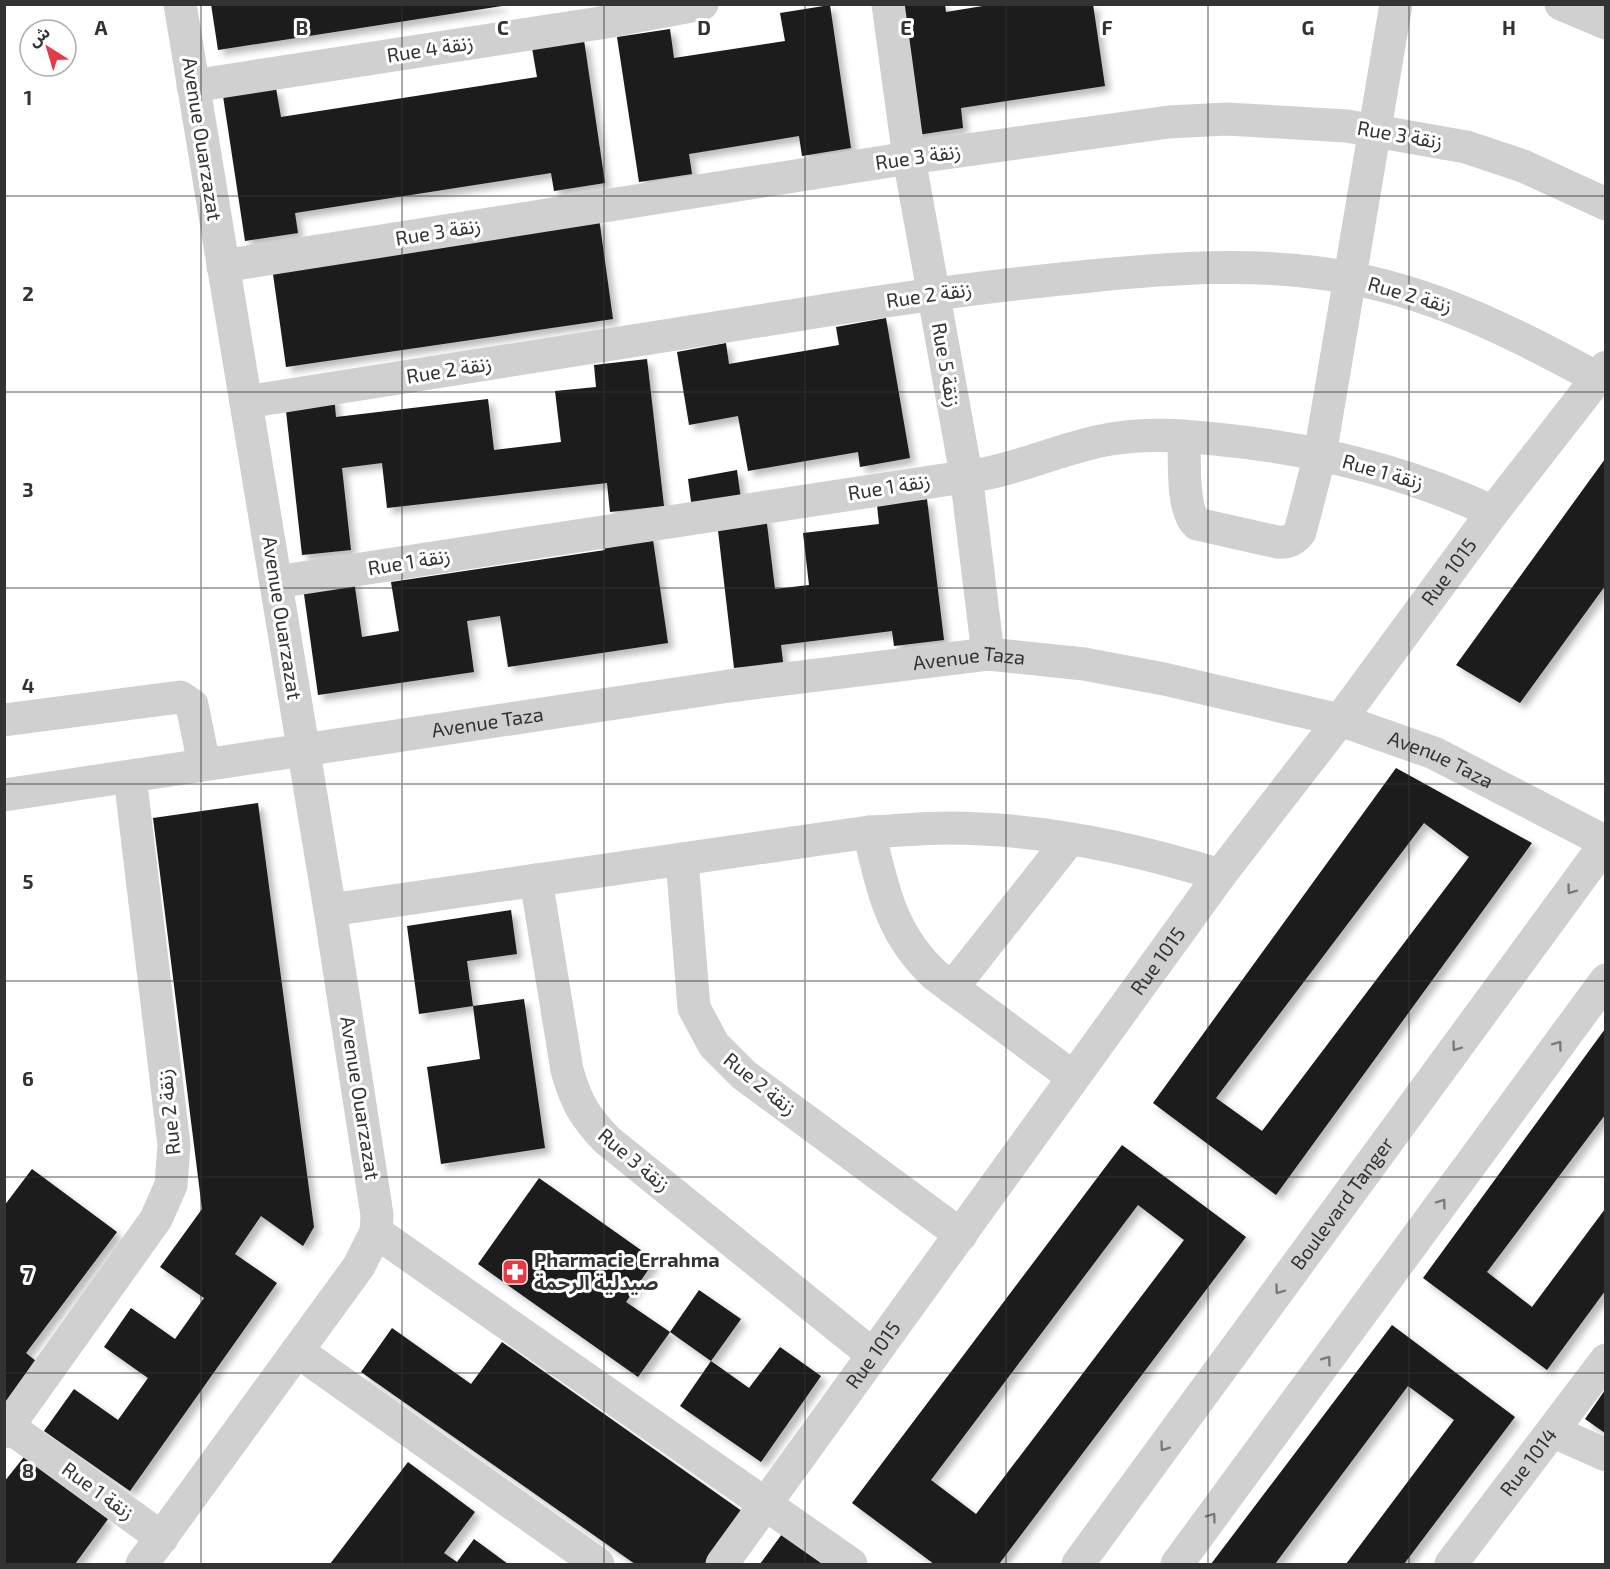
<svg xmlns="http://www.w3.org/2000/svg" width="1610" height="1569" viewBox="0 0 1610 1569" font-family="'Exo 2','Noto Sans Arabic',sans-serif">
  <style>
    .building { fill: #1a1a1a; fill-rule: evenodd; filter: url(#shadow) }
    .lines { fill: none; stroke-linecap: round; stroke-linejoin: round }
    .minor { stroke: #d0d0d0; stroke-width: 33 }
    .oneway { stroke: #7a7a7a }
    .grid { fill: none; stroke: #333; stroke-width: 1.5; stroke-opacity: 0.55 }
    .labels { text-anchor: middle; stroke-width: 6; stroke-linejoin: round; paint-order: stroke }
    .street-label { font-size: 20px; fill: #333; stroke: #fff }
    .poi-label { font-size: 20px; font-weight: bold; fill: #333; stroke: #fff; text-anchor: start }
    .grid-label { font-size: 20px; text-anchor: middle; font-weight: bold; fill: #333; stroke: #fff; stroke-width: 6; stroke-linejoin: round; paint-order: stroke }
  </style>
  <defs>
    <filter id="shadow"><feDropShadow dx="5.5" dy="5.5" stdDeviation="3" flood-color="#0004"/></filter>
  </defs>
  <rect width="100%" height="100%" fill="#fff"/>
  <path class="building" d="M211 4H502V6L218 50Z
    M891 4H945L946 12 995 4H1093L1105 86 961 108 963 128 911 136Z
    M830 5 851 148 802 156 799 136 689 154 692 174 639 182 617 37 670 29 674 58 785 41 780 13Z
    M584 40 605 183 554 191 551 173 295 213 298 233 245 241 223 96 276 88 281 117 537 77 532 48Z
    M599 218 613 319 286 367 272 267Z
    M886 318 910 458 860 467 858 452 748 471 738 416 689 425 677 352 726 343 729 364 839 345 836 327Z
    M647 359 664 506 610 512 607 483 387 508 382 463 342 468 351 550 302 555 285 402 334 396 336 417 488 399 494 450 561 442 555 391 596 387 594 365Z
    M1605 459V586L1520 703 1456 665Z
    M737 470 741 500 692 509 688 479Z
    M927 499 944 640 894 646 892 631 781 645 783 662 734 668 717 522 766 516 775 589 809 585 803 533 879 524 877 505Z
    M652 533 668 643 508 667 500 616 467 621 474 672 318 695 303 587 354 580 362 637 399 631 391 582 605 550 603 541Z
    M1396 768 1532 843 1276 1195 1153 1103ZM1424 823 1469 857 1262 1131 1216 1098Z
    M258 803 314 1227 303 1246 261 1216 235 1254 277 1283 130 1491 44 1431 74 1389 118 1420 148 1378 104 1347 131 1308 175 1339 204 1298 160 1267 202 1209 153 818Z
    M511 910 517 954 467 961 473 1006 524 999 545 1148 441 1164 427 1067 480 1059 473 1006 419 1014 407 926Z
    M1605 1029V1115L1487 1272 1532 1307 1605 1209V1291L1547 1370 1423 1278Z
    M1122 1145 1246 1237 999 1564H934L852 1503ZM1138 1205 1184 1240 976 1514 931 1480Z
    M32 1169 117 1232 26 1353 42 1366 13 1406 4 1400V1206Z
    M539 1178 655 1260 626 1302 670 1332 638 1377 478 1264Z
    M699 1290 741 1319 711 1361 749 1388 780 1347 821 1376 761 1462 680 1406 711 1361 670 1332Z
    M1392 1325 1515 1417 1404 1564H1346L1454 1420 1408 1386 1275 1564H1211Z
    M392 1328 471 1384 502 1342 746 1514 711 1564H635L361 1372Z
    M1605 1390V1433L1585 1419Z
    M24 1457 108 1519 75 1564H4V1482Z
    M408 1462 475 1512 444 1553 457 1562 474 1539 508 1564H330Z
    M782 1534 825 1564H760Z"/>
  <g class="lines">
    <g class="minor">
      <path d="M888 4 909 158 966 474 988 654"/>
      <path d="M1561 4 1606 23"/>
      <path d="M193 86 600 23 702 4"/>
      <path d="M223 266 909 158 1169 122 1227 119 1347 126 1466 147 1523 166 1606 204"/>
      <path d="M246 402C433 372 621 343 809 313 902 298 996 285 1091 276 1171 268 1253 262 1333 275 1429 290 1513 332 1597 378"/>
      <path d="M1184 436C1185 458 1181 509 1197 524L1277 542C1287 543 1294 540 1300 532L1320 455 1396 4"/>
      <path d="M276 582 983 474C1027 466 1067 446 1111 439 1146 433 1180 435 1215 439 1311 448 1406 471 1493 512"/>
      <path d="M4 720 180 697 192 705 204 764"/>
      <path id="s1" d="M4 795 729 686 988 654 1084 664 1164 679 1340 720 1434 753 1606 842"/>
      <path d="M869 832C883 889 890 933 935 975L1073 1077"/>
      <path d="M682 859 694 1008 714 1045 744 1075 961 1235"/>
      <path d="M536 880 567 1070C576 1102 584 1116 607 1140L873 1355"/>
      <path d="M330 910 869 832C895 831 921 828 947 828 1037 828 1134 848 1220 875"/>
      <path d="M952 988 1069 840"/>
      <path d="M376 1232 851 1564"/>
      <path d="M297 1351 598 1564"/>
      <path d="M4 1423 162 1538"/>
      <path d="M4 1432 156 1219 171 1185 174 1145 130 777"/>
      <path d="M1554 1432 1606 1455"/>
      <path d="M142 1564 359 1266 376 1232 377 1215 330 910 180 4"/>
      <path id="s2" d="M722 1564 1220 875 1340 720 1493 512 1606 367"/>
      <path id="s3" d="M1078 1564 1606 843"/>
      <path d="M1177 1564 1606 980"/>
      <path id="s4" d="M1451 1564 1606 1360"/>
    </g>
  </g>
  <defs><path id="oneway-chevron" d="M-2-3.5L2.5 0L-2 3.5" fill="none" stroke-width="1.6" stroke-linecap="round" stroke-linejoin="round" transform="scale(1.5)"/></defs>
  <g class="oneway">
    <use href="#oneway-chevron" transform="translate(1571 890) rotate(126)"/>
    <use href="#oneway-chevron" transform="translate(1558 1045) rotate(-54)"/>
    <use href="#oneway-chevron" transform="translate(1456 1047) rotate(126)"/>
    <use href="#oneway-chevron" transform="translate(1442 1203) rotate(-54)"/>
    <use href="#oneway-chevron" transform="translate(1279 1290) rotate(126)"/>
    <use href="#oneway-chevron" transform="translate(1327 1360) rotate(-54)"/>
    <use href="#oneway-chevron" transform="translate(1164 1447) rotate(126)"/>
    <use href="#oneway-chevron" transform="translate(1212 1517) rotate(-54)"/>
  </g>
  <path class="grid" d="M201 4V1564M402 4V1564M604 4V1564M805 4V1564M1006 4V1564M1208 4V1564M1409 4V1564M4 196H1606M4 392H1606M4 588H1606M4 784H1606M4 981H1606M4 1177H1606M4 1373H1606"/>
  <defs>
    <g id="pharmacy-square" transform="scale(1.35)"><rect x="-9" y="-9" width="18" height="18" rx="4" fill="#e63946" stroke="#fff"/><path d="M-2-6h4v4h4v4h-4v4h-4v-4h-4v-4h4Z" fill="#fff"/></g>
  </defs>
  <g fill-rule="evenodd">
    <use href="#pharmacy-square" x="515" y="1272"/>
  </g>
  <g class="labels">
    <g class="street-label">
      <text transform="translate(430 49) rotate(-9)" y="7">Rue 4 زنقة</text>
      <text transform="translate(1400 135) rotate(10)" y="7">Rue 3 زنقة</text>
      <text transform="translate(202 139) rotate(81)" y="7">Avenue Ouarzazat</text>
      <text transform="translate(918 157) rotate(-8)" y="7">Rue 3 زنقة</text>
      <text transform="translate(438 232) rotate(-9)" y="7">Rue 3 زنقة</text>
      <text transform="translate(929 295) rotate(-8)" y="7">Rue 2 زنقة</text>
      <text transform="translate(1410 295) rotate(16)" y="7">Rue 2 زنقة</text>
      <text transform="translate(946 365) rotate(80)" y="7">Rue 5 زنقة</text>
      <text transform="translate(449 370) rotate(-9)" y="7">Rue 2 زنقة</text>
      <text transform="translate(1383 472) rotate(16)" y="7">Rue 1 زنقة</text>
      <text transform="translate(889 487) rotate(-9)" y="7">Rue 1 زنقة</text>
      <text transform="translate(409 562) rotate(-9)" y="7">Rue 1 زنقة</text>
      <text dy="7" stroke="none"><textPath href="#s2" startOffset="1230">Rue 1015</textPath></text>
      <text transform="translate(282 618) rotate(81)" y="7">Avenue Ouarzazat</text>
      <text dy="7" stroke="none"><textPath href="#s1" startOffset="975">Avenue Taza</textPath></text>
      <text dy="7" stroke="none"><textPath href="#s1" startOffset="489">Avenue Taza</textPath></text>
      <text dy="7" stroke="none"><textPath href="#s1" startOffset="1461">Avenue Taza</textPath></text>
      <text dy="7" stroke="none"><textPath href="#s2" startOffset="744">Rue 1015</textPath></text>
      <text transform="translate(760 1084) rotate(39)" y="7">Rue 2 زنقة</text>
      <text transform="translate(360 1098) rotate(81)" y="7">Avenue Ouarzazat</text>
      <text transform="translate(169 1112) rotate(-96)" y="7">Rue 2 زنقة</text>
      <text transform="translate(634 1160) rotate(40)" y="7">Rue 3 زنقة</text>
      <text dy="7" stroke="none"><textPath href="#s3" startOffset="447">Boulevard Tanger</textPath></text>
      <text dy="7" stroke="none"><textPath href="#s2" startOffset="258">Rue 1015</textPath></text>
      <text dy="7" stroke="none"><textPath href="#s4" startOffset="128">Rue 1014</textPath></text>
      <text transform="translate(98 1491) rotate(36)" y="7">Rue 1 زنقة</text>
    </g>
    <g class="poi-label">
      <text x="534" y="1267">Pharmacie Errahma<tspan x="534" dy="23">صيدلية الرحمة</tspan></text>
    </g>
  </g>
  <g class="grid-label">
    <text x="101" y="35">A</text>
    <text x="302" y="35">B</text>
    <text x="503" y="35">C</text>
    <text x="704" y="35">D</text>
    <text x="906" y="35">E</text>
    <text x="1107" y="35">F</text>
    <text x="1308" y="35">G</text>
    <text x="1509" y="35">H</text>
    <text x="28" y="105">1</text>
    <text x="28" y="301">2</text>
    <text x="28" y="497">3</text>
    <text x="28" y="693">4</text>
    <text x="28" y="889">5</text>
    <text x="28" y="1086">6</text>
    <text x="28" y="1282">7</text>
    <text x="28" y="1478">8</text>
  </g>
  <rect width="1610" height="1569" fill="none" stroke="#333333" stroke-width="12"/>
  <g transform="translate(48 48) rotate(323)"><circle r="28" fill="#ffffff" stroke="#adadad" stroke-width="1.5"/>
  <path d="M0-4.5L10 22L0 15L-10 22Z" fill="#e63946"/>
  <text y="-9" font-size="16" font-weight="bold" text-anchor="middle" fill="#333333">ش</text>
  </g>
</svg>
